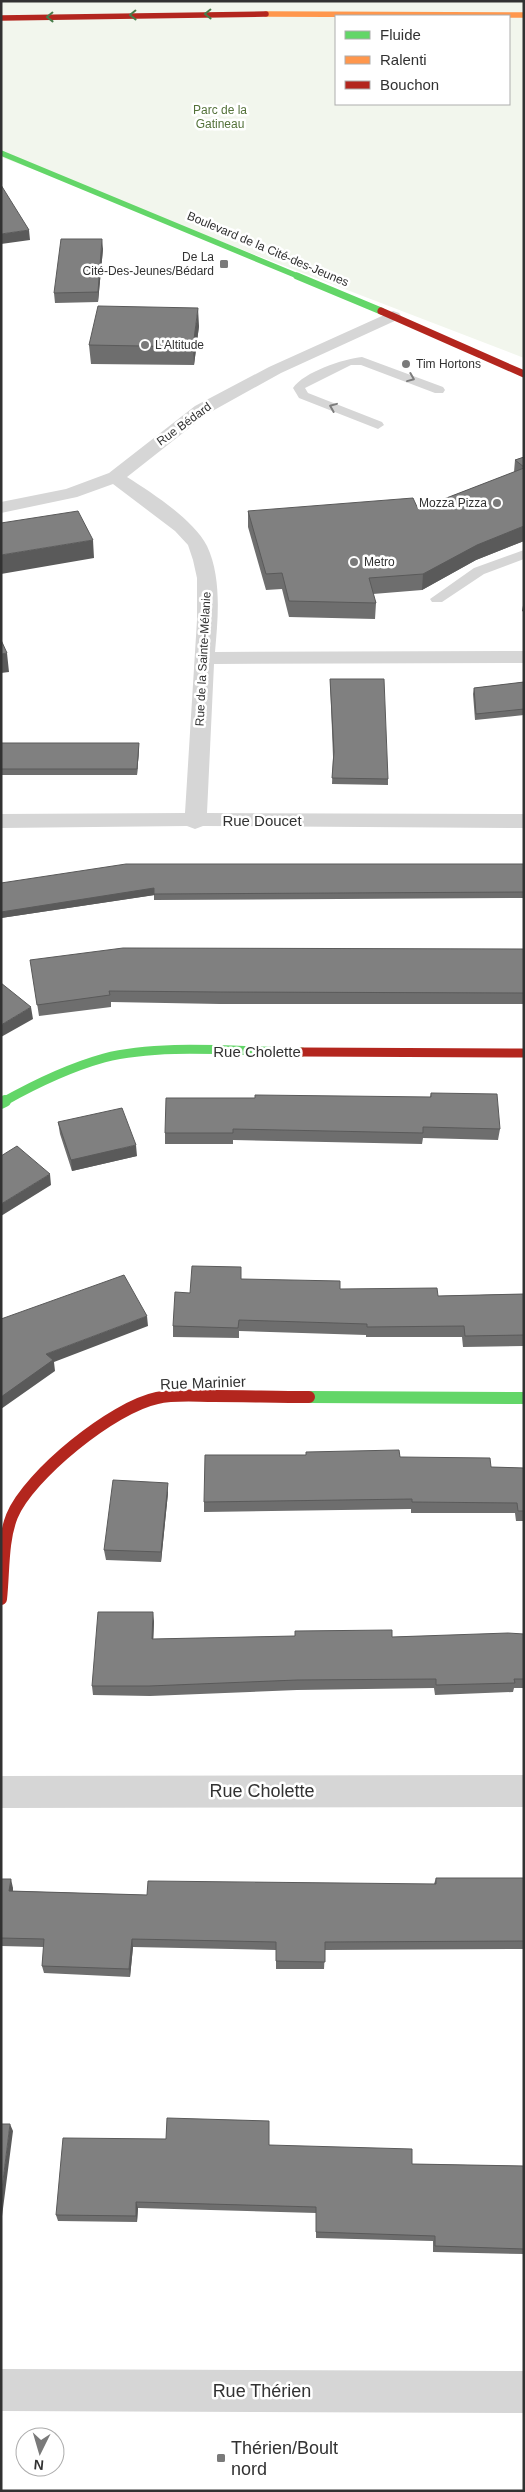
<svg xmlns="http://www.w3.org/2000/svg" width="525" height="2492" viewBox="0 0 525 2492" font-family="Arial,sans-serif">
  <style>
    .green { fill: #f2f6ed; fill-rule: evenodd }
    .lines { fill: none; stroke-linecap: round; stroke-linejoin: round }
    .lane { fill: #d6d6d6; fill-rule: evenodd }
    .street { fill: #d6d6d6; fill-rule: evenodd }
    .fast-far3 { stroke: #63d668; stroke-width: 5.5 }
    .fast-far2 { stroke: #63d668; stroke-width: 7 }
    .fast-far1 { stroke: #63d668; stroke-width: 9 }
    .fast { stroke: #63d668; stroke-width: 12 }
    .slow { stroke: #ff974d; stroke-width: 5.5 }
    .jam-far3 { stroke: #b3261e; stroke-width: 5.5 }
    .jam-far2 { stroke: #b3261e; stroke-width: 7 }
    .jam-far1 { stroke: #b3261e; stroke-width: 9 }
    .jam { stroke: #b3261e; stroke-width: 12 }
    .wall { fill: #6e6e6e }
    .shaded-wall { fill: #5a5a5a }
    .building { fill: #808080; stroke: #5a5a5a }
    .oneway { stroke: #487c4a }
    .oneway2 { stroke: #7c7c7c }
    .poi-dot { fill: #7a7a7a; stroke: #fff; stroke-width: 2 }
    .labels { text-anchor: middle; stroke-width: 5; stroke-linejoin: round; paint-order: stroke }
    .far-park-label { font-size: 12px; fill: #54723a; stroke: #fff }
    .far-street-label { font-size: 12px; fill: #323232; stroke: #fff }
    .far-poi-label { font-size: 12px; fill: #323232; stroke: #fff; text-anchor: start }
    .street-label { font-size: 15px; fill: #323232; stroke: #fff }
    .near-street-label { font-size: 18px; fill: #323232; stroke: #fff }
    .near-poi-label { font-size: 18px; fill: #323232; stroke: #fff; text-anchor: start }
  </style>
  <rect width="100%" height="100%" fill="#fff"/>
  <path class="green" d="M1 1H524V358L1 157ZM336 16H509V104H336Z"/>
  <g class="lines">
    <path class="lane" d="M362 357 443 387 445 390 443 393H435L361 365H351L305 388 308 393 382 422 384 425 378 429 299 398 293 388C304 372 343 359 362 357Z
      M524 550V559L484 574 442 602H432L430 599 474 568Z"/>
    <path class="street" d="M393 311 399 313 401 316 399 319 281 373 207 414 127 477C152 493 193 519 207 546 222 578 218 618 215 652L524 651V663L214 664 207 813 524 814V828L203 826 195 829 187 826 1 828V814L185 813 197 620V578L193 560 188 545 175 531 113 484 77 497 1 513V502L66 489 109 473 195 406 269 367Z
      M524 1775V1807L1 1808V1776Z
      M1 2369 524 2371V2413L1 2411Z"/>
    <path class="fast-far3" d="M1 153 300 277"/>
    <path class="fast-far2" d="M297 276 381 311"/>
    <path class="fast-far1" d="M3 1102C35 1084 68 1068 104 1058 163 1043 240 1052 302 1052"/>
    <path class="fast" d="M1 1103 5 1101
      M309 1397 524 1398"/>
    <path class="slow" d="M266 14 524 15"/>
    <path class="jam-far3" d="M1 18 266 14"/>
    <path class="jam-far2" d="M381 311 524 374"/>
    <path class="jam-far1" d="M302 1052 524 1053"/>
    <path class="jam" d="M1 1599C4 1572 2 1541 12 1516 29 1475 113 1407 157 1398 175 1394 195 1396 214 1396 245 1396 277 1397 309 1397"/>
  </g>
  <path class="wall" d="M103 249 98 302 55 303 54 293Z
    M199 326 194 365 91 364 89 345Z
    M524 457V541L476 560 422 590 373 594 376 603 375 619 289 617 282 589 266 590 248 527V511L418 509 514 472 515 460Z
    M524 600V612L522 611Z
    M330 679 388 779V785L332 784 333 757Z
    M524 682V715L475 720 473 694 474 688Z
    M1 743 139 749 137 775H1Z
    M524 864V898L154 900V895L1 918V883Z
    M524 949V1004H220L111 1002V1007L39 1016 32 971Z
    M431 1093 500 1129 498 1140 423 1138 422 1144 233 1140V1144H165V1133L255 1098 430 1097Z
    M58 1122 137 1156 72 1171 60 1134Z
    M241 1279 340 1289 438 1296 524 1294V1346L463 1347 462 1337H366V1335L239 1331V1338L173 1337V1326L190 1293Z
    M400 1457 491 1467 524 1468V1521H516L515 1513H411V1509L204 1512V1502Z
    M168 1493 161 1562 106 1560 104 1550Z
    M154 1621 153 1639 392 1637 524 1634V1688H514L513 1692 435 1695 434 1688 297 1690 150 1696 93 1695 92 1686Z
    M436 1878H524V1949L325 1950 324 1969H276V1950L133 1947 130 1977 44 1973 42 1966 44 1947 1 1946V1879L13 1888V1891L147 1895 434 1884Z
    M269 2145 412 2164 524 2166V2254L433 2252V2241L316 2238V2213L138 2208 137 2222 58 2221 56 2215Z"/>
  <path class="shaded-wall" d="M29 230 30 240 1 244V234Z
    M102 239 103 249 98 302V292Z
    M198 308 199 326 194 365 193 347Z
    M524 526V541L476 560 422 590 423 574 477 545Z
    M93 540 94 558 1 574V555Z
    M7 653 9 672 1 673V654Z
    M139 743V749L137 775V769Z
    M154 888 155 895 1 918V912Z
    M31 1007 33 1019 1 1037V1025Z
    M136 1145 137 1156 72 1171 71 1160Z
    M50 1174 51 1185 1 1216V1204Z
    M147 1316 148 1326 54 1362 55 1371 1 1409V1397L46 1354Z
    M168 1483V1493L161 1562V1552Z
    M153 1612 154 1621 153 1649 152 1639Z
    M11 1879 13 1888 12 1899 9 1891Z
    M132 1939 133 1947 130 1977 129 1969Z
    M10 2124 13 2131 1 2224V2197Z
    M136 2202 138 2208 137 2222 136 2216Z"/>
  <path class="building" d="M1 185 29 230 1 234Z
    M61 239H102L98 292 54 293Z
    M98 306 198 308 193 347 89 345Z
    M524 457V467L515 460Z
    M524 468V526L477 545 423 574 369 578 376 603 289 601 282 573 266 574 248 511 413 498 418 509Z
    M78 511 93 540 1 555V523Z
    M1 640 7 653 1 654Z
    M330 679H384L388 779 332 778 334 752Z
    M524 682V709L476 714 474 688Z
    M1 743H139L137 769H1Z
    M126 864H524V892L154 894V888L1 912V883Z
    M123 948 524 949V993L220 992 109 991 110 995 37 1005 30 960Z
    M1 983 31 1007 1 1025Z
    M431 1093 497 1094 500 1129 423 1127V1133L233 1129V1133H165L166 1098H255V1095L431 1097Z
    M122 1108 136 1145 71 1160 58 1122Z
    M17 1146 50 1174 1 1204V1156Z
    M192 1266 241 1267V1279L340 1281V1289L437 1288 438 1296 524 1294V1335L465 1336 464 1326 367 1327V1324L239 1320 238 1328 173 1326 175 1292 190 1293Z
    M124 1275 147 1316 46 1354 53 1360 1 1397V1319Z
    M399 1450 400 1457 490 1458 491 1467 524 1468V1511H518L517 1503 412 1502V1499L204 1502 205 1455H306V1452Z
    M113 1480 168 1483 161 1552 104 1550Z
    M98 1612H153L152 1639 295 1636V1631L392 1630V1637L508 1633 524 1634V1679H514L515 1683 436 1685V1679L297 1680 149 1686H92Z
    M436 1878H524V1941L325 1942V1962L276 1961V1942L132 1939 129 1969 42 1966 44 1939 1 1938V1879H11L9 1891 147 1895 148 1881 436 1884Z
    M167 2118 269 2121V2145L412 2149V2164L524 2166V2249L435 2246V2236L316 2232V2207L136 2202V2216L56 2215 63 2138 166 2139Z
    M1 2124H10L1 2197Z"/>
  <defs><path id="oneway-chevron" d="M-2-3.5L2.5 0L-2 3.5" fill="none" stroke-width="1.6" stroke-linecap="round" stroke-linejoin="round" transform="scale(1.25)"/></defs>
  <g class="oneway">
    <use href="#oneway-chevron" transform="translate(208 14) rotate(179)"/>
    <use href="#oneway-chevron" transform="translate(133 15) rotate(179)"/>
    <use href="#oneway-chevron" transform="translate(50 17) rotate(179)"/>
  </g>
  <g class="oneway2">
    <use href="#oneway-chevron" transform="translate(411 378) rotate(22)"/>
    <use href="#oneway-chevron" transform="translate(333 407) rotate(-158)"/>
  </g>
  <g class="poi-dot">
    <rect x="219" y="259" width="10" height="10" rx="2.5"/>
    <circle cx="145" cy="345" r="5"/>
    <circle cx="406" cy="364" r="5"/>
    <circle cx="497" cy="503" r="5"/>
    <circle cx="354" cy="562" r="5"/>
    <rect x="216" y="2453" width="10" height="10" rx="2.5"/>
  </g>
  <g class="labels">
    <g class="far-park-label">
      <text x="220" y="114">Parc de la<tspan x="220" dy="14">Gatineau</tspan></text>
    </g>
    <g class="far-street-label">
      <text transform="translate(268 249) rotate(23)" y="4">Boulevard de la Cité-des-Jeunes</text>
      <text transform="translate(184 424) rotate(-36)" y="4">Rue Bédard</text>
      <text transform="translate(203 659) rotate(-87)" y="4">Rue de la Sainte-Mélanie</text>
    </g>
    <g class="far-poi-label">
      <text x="214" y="261" text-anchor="end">De La<tspan x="214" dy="14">Cité-Des-Jeunes/Bédard</tspan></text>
      <text x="155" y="349">L'Altitude</text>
      <text x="416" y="368">Tim Hortons</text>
      <text x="487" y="507" text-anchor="end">Mozza Pizza</text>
      <text x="364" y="566">Metro</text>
    </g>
    <g class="street-label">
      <text x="262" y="826">Rue Doucet</text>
      <text x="257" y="1057">Rue Cholette</text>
      <text transform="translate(203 1383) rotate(-2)" y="5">Rue Marinier</text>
    </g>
    <g class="near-street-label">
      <text x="262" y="1797">Rue Cholette</text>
      <text x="262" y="2397">Rue Thérien</text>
    </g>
    <g class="near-poi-label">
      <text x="231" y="2454">Thérien/Boult<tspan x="231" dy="21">nord</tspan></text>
    </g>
  </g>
  <rect width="525" height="2492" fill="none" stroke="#323232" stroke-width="5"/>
  <rect x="335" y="15" width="175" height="90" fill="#ffffff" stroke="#adadad"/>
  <rect x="345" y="31" width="25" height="8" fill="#63d668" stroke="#adadad"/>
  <text x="380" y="40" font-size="15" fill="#323232">Fluide</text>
  <rect x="345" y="56" width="25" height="8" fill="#ff974d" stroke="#adadad"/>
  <text x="380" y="65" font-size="15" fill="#323232">Ralenti</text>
  <rect x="345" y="81" width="25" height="8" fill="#b3261e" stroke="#adadad"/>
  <text x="380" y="90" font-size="15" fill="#323232">Bouchon</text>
  <g transform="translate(40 2452) rotate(185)"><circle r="24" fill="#ffffff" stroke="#adadad"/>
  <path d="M0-4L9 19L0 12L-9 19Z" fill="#7a7a7a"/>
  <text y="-8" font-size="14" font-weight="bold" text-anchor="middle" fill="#323232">N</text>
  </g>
</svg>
